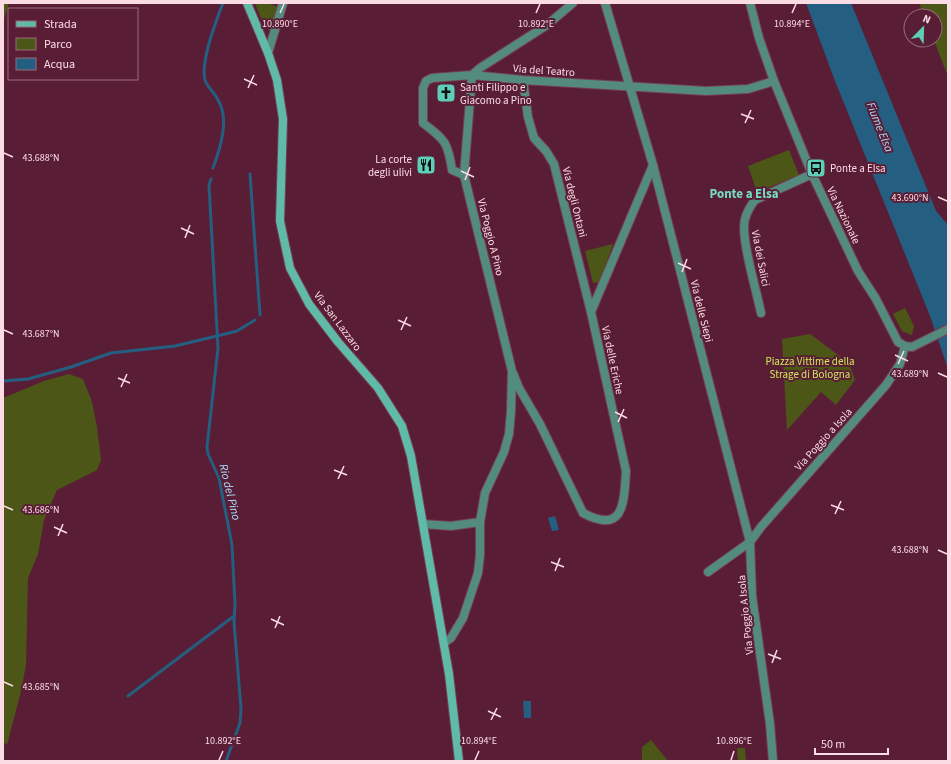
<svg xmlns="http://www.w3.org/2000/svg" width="951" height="764" viewBox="0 0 951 764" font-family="'Source Sans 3',sans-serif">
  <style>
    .green { fill: #4c5616 }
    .water { fill: #245e81 }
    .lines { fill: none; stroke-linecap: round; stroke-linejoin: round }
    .stream { stroke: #245e81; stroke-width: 3 }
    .street-casing { stroke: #764054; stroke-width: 10 }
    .secondary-casing { stroke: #764054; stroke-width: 10 }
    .street { stroke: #548b7f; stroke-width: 8 }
    .secondary { stroke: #5fbba8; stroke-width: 8 }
    .ticks { fill: none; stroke: #fbdbe4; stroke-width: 1.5 }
    .labels { text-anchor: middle; stroke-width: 4; stroke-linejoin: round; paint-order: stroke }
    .street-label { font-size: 11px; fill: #fbdbe4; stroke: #591e35 }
    .poi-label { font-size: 11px; fill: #fbdbe4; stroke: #591e35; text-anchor: start }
    .park-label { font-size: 11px; fill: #cfe85b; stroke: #591e35 }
    .water-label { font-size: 12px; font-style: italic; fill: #addcfc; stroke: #591e35 }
    .quarter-label { font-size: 13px; font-weight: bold; fill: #75d9c4; stroke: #591e35 }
    .ticks-label { font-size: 10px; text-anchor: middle; fill: #fbdbe4; stroke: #591e35; stroke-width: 4; stroke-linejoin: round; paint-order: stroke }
  </style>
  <rect width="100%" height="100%" fill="#591e35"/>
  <path class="green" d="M3 3H9L3 23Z
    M255 3H270V4L278 7 271 30H269L264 26Z
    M919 3H948V77L934 40H935V16H924Z
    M789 150 799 175 757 192 748 166Z
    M613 244 600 282 593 283 585 251Z
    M905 308 914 326 912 335 902 331 893 314Z
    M810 334 849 363 855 380 836 405 821 392 787 430 782 339Z
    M69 374 83 379 92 402 97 427 101 460 97 470 57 490 44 520 38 554 28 578 26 665 21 691 7 745 3 742V398L44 381Z
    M651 740 668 761H642V747Z
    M737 748H745L746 761H738Z"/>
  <path class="water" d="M806 3H851L936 211 948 225V369L930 316 835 81Z
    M555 516 559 530 552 531 548 518Z
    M523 701H531V718H524Z"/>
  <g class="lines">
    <path class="stream" d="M213 168C220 149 230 119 218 100 215 93 207 87 205 80 200 62 216 21 223 3
      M250 174 260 315
      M211 179 209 185 218 348 207 447 208 454 219 478 232 545 235 604 234 622 241 709 240 723 226 761
      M3 381 28 379 71 367 111 353 175 346 217 336 237 331 255 320
      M128 696 234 616"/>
    <g class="street-casing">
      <path id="street" d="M605 3 653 165 750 542 752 596 770 724 773 761
        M750 3 759 38 774 81 812 174 858 271 876 299 898 342 905 346 912 347 948 329
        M268 53 283 3
        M464 175 452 170C448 142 445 140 423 123V88L426 81 432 78 472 75 523 80 706 91 748 89 774 81
        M591 312 653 165
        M761 313C757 292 740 237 745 219 747 212 751 205 755 200L812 174
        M513 373 519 388 540 424 583 513C624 535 624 503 626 471L591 312 554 164 546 151 534 138 528 117 523 80
        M423 524 451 526 480 522
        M708 572 750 542 761 527 886 385 900 364 905 346
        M444 643 451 638 463 618 478 573 480 555V522L485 493 504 452 509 434 511 412 512 371 464 175 472 75 480 68 547 25 573 3"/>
    </g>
    <g class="secondary-casing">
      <path id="secondary" d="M247 3 268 53 277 80 283 119 280 221 290 268 309 304 338 342 378 388 402 426 411 456 449 674 459 761"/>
    </g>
    <use href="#street" class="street"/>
    <use href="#secondary" class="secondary"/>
  </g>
  <path class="ticks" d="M280 13 284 4M536 13 540 4M792 13 796 4M244 79 257 85M248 88 254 75M741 114 754 119M745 123 751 110M4 153 13 157M461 171 474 177M465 180 470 167M938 197 947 201M181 228 194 234M185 238 190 225M678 263 691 269M682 272 687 259M398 320 411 326M4 330 13 334M401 330 407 317M895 355 908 361M898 364 904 351M938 373 947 377M118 378 130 383M121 387 127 374M615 412 627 418M618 422 624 409M334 470 347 475M338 479 344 466M831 505 844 510M4 506 13 510M835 514 841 501M54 527 67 533M58 536 63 524M938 550 947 554M551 562 564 567M555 571 560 558M271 619 284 625M275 628 280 616M768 654 781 659M772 663 777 650M4 682 13 686M488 711 501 717M491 720 497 708M219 760 223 751M475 760 479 751M731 760 734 751"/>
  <defs>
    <g id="church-square" transform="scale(1)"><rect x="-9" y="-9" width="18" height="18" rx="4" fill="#5eceb8" stroke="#591e35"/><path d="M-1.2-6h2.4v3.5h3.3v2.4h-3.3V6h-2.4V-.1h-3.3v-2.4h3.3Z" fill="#111"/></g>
    <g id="restaurant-square" transform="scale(1)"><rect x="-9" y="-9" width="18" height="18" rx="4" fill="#5eceb8" stroke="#591e35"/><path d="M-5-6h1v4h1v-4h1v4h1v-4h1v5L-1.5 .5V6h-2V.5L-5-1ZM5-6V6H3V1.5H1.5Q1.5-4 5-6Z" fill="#111"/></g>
    <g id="bus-square" transform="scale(1)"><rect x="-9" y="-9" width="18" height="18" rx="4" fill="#5eceb8" stroke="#591e35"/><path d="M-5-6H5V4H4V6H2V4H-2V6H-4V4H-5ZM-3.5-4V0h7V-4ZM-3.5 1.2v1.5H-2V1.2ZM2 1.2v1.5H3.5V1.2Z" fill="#111"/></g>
  </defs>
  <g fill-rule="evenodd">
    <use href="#church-square" x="446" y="93"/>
    <use href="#restaurant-square" x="426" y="165"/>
    <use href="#bus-square" x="816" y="168"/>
  </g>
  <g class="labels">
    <g class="street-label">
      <text transform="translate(544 70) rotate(4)" y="4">Via del Teatro</text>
      <text transform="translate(575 202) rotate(76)" y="4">Via degli Ontani</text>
      <text transform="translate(844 215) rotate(64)" y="4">Via Nazionale</text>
      <text transform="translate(491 237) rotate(76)" y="4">Via Poggio A Pino</text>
      <text transform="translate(761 258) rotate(79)" y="4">Via dei Salici</text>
      <text transform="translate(702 311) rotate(76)" y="4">Via delle Siepi</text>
      <text transform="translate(338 321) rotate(53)" y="4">Via San Lazzaro</text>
      <text transform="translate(613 360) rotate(78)" y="4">Via delle Eriche</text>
      <text transform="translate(823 439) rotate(-48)" y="4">Via Poggio a Isola</text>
      <text transform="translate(745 615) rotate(-96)" y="4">Via Poggio A Isola</text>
    </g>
    <g class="poi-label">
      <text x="460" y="91">Santi Filippo e<tspan x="460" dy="13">Giacomo a Pino</tspan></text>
      <text x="412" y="163" text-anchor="end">La corte<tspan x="412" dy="13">degli ulivi</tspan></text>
      <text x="830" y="172">Ponte a Elsa</text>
    </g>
    <g class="park-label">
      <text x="810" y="365">Piazza Vittime della<tspan x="810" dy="13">Strage di Bologna</tspan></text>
    </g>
    <g class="water-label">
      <text transform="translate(880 127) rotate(68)" y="4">Fiume Elsa</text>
      <text transform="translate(230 492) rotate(76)" y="4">Rio del Pino</text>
    </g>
    <g class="quarter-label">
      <text x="744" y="198">Ponte a Elsa</text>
    </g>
  </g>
  <g class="ticks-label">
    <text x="280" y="27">10.890°E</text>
    <text x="536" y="27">10.892°E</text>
    <text x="792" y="27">10.894°E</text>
    <text x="41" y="161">43.688°N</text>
    <text x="910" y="201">43.690°N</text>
    <text x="41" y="337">43.687°N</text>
    <text x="910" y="377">43.689°N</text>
    <text x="41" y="513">43.686°N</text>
    <text x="910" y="553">43.688°N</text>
    <text x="41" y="690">43.685°N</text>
    <text x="223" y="744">10.892°E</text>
    <text x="479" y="744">10.894°E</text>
    <text x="734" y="744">10.896°E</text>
  </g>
  <rect width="951" height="764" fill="none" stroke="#fbdbe4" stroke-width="8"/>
  <rect x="8" y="8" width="130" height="72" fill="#591e35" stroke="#9a6a7b"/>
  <rect x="16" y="21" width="20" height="6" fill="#5fbba8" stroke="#9a6a7b"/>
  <text x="44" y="28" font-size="12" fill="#fbdbe4">Strada</text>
  <rect x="16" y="38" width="20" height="12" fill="#4c5616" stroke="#9a6a7b"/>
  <text x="44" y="48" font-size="12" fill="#fbdbe4">Parco</text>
  <rect x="16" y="58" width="20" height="12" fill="#245e81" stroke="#9a6a7b"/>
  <text x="44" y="68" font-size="12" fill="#fbdbe4">Acqua</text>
  <g transform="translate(923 28) rotate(23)"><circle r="19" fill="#591e35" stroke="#9a6a7b"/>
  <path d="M0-3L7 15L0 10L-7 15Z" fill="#5eceb8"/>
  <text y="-6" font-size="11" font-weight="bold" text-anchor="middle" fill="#fbdbe4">N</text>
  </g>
  <path d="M815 748v6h73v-6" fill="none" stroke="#fbdbe4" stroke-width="2"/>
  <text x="821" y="748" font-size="12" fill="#fbdbe4" stroke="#591e35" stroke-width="3" paint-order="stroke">50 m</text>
</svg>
